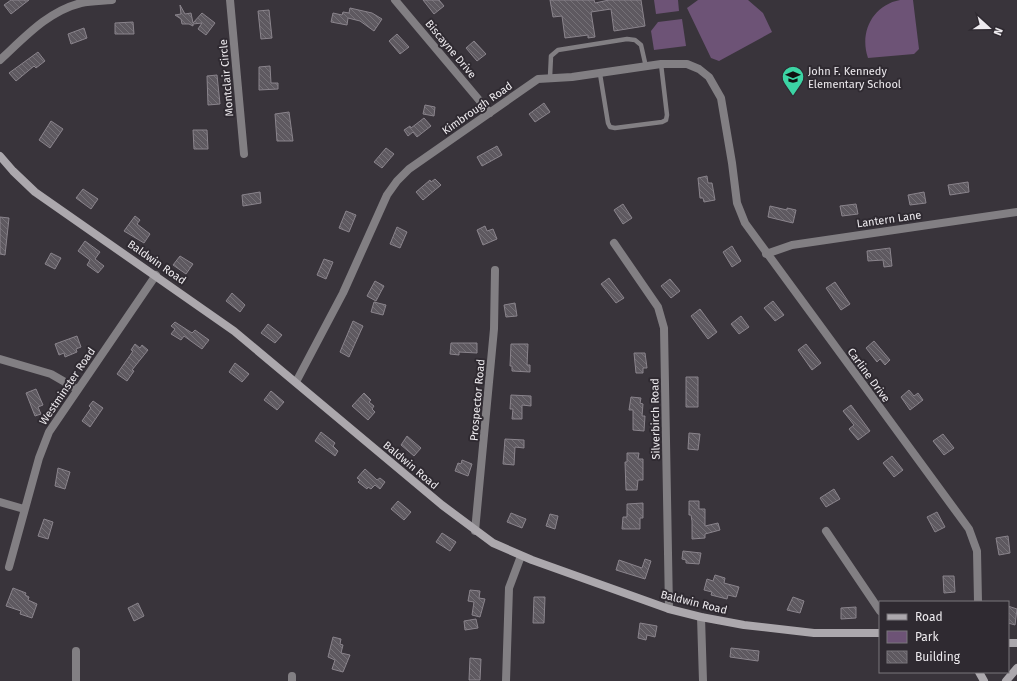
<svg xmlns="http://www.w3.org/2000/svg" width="1017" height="681" viewBox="0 0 1017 681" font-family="'Fira Sans',sans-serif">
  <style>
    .park { fill: #6d5376 }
    .building { fill: url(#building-back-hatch); stroke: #8a848c }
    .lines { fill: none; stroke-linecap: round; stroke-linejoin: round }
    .lane { stroke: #827f83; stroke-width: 4.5 }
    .street { stroke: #827f83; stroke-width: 8 }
    .secondary { stroke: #aca8ad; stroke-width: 8 }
    .labels { text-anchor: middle; stroke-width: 4; stroke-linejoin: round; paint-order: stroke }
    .street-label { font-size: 11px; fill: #edeaee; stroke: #2f2a31 }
    .poi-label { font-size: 11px; fill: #edeaee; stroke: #2f2a31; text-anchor: start }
  </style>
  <defs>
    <pattern id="building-back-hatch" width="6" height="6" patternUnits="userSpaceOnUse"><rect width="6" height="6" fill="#5e5960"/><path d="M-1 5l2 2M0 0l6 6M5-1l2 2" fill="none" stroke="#757177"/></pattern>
  </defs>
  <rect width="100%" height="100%" fill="#39343b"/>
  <path class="park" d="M654 0H678L679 11 656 14Z
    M698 0H748L763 13 772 32 719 61 711 58 687 8Z
    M900 0H913L919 49 914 54 868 58C859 32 873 5 900 0Z
    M682 19 686 46 654 50 651 31 658 22Z"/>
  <path class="building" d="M11 0H29L11 14 4 5Z
    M423 0H439L444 6 434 14Z
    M550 0H594L595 3 609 0H641L645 26 614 31 611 9 591 12 595 37 588 38V35L565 38 562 16 553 17Z
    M180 5 185 14 191 13 193 23 202 13 215 23 206 35 198 29 202 23 193 24V26L189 24H182L181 19 175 15 181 14Z
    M350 8 372 13 382 19 374 31 360 21 348 18 347 25 331 22 333 13 342 15 343 12 349 13Z
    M269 10 272 38 261 39 258 11Z
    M133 22 134 34H115V23Z
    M84 28 87 38 71 44 68 34Z
    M397 34 409 47 400 54 389 41Z
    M474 41 486 54 477 61 466 48Z
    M38 52 45 61 36 68 34 66 16 81 9 73Z
    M270 66 271 83H278V89L259 90V67Z
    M217 75 220 104 208 105 207 76Z
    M544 103 550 112 535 122 529 114Z
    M425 105 435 107 434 116 423 114Z
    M289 112 293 141H277L275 114Z
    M424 118 431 126 417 137 413 132 408 136 404 130 410 126 411 128Z
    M51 121 63 129 50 148 39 140Z
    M193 130H207L208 149H194Z
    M497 146 502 155 482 166 477 157Z
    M386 148 394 154 382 168 374 162Z
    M707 176 708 183H712L715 200 704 202 703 198H700L698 178Z
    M435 179 441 185 423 200 416 192 430 180 431 182Z
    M968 182 969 192 950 195 948 185Z
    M83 189 98 199 91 209 76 198Z
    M260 192 261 203 243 206 242 195Z
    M924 192 926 203 910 205 908 195Z
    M623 204 632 218 623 224 614 210Z
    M856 204 858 214 842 216 840 206Z
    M770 206 787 210V208L796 210 793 223 768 217Z
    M346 211 356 215 349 232 339 228Z
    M135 216 140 220 137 224 150 234 144 243 124 231Z
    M0 217 9 218 5 255 0 254Z
    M485 226 487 231 493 229 497 239 483 245 477 230Z
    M397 227 407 232 400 248 390 244Z
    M85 241 100 252 95 259 104 266 98 273 87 265 90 260 78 251Z
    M732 246 741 261 732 267 723 252Z
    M890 248 892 266 884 267 883 260 868 261 867 251Z
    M51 253 61 258 55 269 45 264Z
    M180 256 193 264 186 274 173 265Z
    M324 259 333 262 326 279 317 275Z
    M609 278 624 298 616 303 601 284Z
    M670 279 680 291 671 298 661 286Z
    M375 281 384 286 376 301 367 296Z
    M835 282 850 304 841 310 826 288Z
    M232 293 245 305 240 312 226 301Z
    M773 301 784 315 775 321 764 308Z
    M374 302 386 305 383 315 371 312Z
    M515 303 517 316 506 317 504 305Z
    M700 309 717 332 708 339 691 316Z
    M741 316 749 327 739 334 731 324Z
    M353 321 363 326 349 357 340 352Z
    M175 322 192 333 195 330 209 340 202 349 184 336 181 340 171 334 175 329 171 326Z
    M268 324 282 335 275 343 261 333Z
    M77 336 81 347 76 349 77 352 65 357 64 353 59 355 55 344Z
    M874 341 890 360 885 365 880 359 877 362 866 348Z
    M451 343H477V353L459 352V355L450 354Z
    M135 344 140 348 142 345 148 350 132 370 134 371 127 381 117 374 133 351 131 350Z
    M511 344H528L527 365H530V372L512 371V366H510Z
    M806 344 821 363 812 370 798 350Z
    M634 353H645L647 368H643V373H636Z
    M235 363 249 374 242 382 229 372Z
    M686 377H698V407H686Z
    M36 389 43 405 38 407 41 414 35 416 26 393Z
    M909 390 914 396 918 393 923 400 910 410 901 397Z
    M271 391 284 402 277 410 264 400Z
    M364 393 371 400 369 402 374 406 372 409 375 412 368 420 352 406Z
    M511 395 531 396V406L522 405V419H512L513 409H510Z
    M631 397 641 398 640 403 643 404 642 416H645L644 431 633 430V410H629Z
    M93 401 103 408 90 427 82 421 91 408 89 406Z
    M851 405 870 431 858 440 849 429 854 425 843 411Z
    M321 432 335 443 333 446 338 451 335 456 315 441Z
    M689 433 700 434 698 450 688 449Z
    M943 434 954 448 944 455 933 441Z
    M407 436 421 448 414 456 401 445Z
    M505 439 524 440V448L515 447 514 465 503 464Z
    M627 453H639L638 459H643V480H638L637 490H626L625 462H627Z
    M892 456 903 470 894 477 883 463Z
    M462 460 472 464 468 476 455 471 458 463 461 464Z
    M58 468 70 472 65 489 55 486Z
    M365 469 377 480 380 478 385 482 380 489 375 485 371 489 368 487 367 489 358 482 360 480 357 478Z
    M834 489 840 499 826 507 820 498Z
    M398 501 411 512 404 520 391 509Z
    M689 501H699V509H705V526L718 523 720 530 705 534V538L692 539V521L691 515H689Z
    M643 503V518H640V529H622L623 517H627V504Z
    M937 512 945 527 935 532 927 517Z
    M511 513 526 519 522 528 507 522Z
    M550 514 558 516 555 529 546 526Z
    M44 519 53 522 48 539 38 536Z
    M442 533 456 542 450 551 436 542Z
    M1008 536 1010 553 999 555 996 538Z
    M683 551 701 553 699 564 686 563V560L682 559Z
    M645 559 651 561 645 579 616 570 619 560 642 568Z
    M715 575 725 578 724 583 739 587 736 597 728 595 727 599 711 595 712 592 704 590 707 579 713 581Z
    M943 576H954L955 592 944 593Z
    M13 588 26 593 25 595 29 597 28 600 37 604 32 618 20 614 21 611 6 606Z
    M470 590 480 591 479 598 485 599 480 617 472 615 474 602 468 601Z
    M534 597H545L544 623H533Z
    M793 597 804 601 800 613 787 610Z
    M138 603 144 616 134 621 128 608Z
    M1008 606 1017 609 1015 625 1008 623Z
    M856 607V618L841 619V608Z
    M476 619 478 628 465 630 464 621Z
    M640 623 657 626 655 637 647 635 646 640 638 638Z
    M333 637 341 639 340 644 343 645 341 653 350 655 343 672 332 669 335 660 328 657Z
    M731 648 759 651 758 661 730 657Z
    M470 658 481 659 480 680H469Z"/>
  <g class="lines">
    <path class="lane" d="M600 74 608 123 610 127 615 128 662 122 666 120 667 115 661 64
      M550 77 551 56 558 50 627 39 635 40 641 45 646 67"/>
    <path class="street" d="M230 0 244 154
      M395 0 490 113
      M0 60C24 38 48 11 81 3 91 1 101 1 112 0
      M614 243 658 307 664 328 669 609
      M766 254 792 245 1017 212
      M0 359 51 374 77 389
      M296 382 343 293 387 195 397 181 409 169 538 79 572 77 661 64H687L699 69 709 77 721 98 732 163 737 203 745 223 969 529 977 551 978 602
      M0 502 24 509
      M475 531 494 329 495 270
      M826 531 880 611
      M9 567 39 458 49 432 156 275
      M701 617 703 681
      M76 681V651
      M292 681V676
      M506 681 509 588 521 556"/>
    <path class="secondary" d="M0 156 13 171 35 192 234 331 442 505 493 543 532 560 669 609 701 617 744 625 814 633H880
      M1008 643H1017
      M979 672 984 681
      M1006 681 1017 668"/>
  </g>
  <defs>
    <g id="school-pin" transform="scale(1.15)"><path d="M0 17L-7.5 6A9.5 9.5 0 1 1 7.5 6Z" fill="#3cd4a4" stroke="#2f2a31"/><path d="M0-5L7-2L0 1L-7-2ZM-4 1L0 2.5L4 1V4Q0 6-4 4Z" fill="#111"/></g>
  </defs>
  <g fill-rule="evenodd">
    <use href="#school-pin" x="793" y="77"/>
  </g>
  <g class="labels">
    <g class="street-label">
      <text transform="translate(451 49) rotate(50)" y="4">Biscayne Drive</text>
      <text transform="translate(226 78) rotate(-95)" y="4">Montclair Circle</text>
      <text transform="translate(477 108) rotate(-35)" y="4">Kimbrough Road</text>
      <text transform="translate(889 219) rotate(-8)" y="4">Lantern Lane</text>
      <text transform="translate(157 262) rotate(35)" y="4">Baldwin Road</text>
      <text transform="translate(869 375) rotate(54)" y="4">Carline Drive</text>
      <text transform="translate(67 386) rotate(-56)" y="4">Westminster Road</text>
      <text transform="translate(477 400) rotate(-85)" y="4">Prospector Road</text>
      <text transform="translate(655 419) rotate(-91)" y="4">Silverbirch Road</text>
      <text transform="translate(411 465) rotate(40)" y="4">Baldwin Road</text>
      <text transform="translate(694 602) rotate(14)" y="4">Baldwin Road</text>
    </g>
    <g class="poi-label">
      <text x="808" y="75">John F. Kennedy<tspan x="808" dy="13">Elementary School</tspan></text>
    </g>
  </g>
  <rect x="879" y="601" width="130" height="72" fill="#2f2a31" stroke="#7b777d"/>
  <rect x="887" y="614" width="20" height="6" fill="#aca8ad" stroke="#7b777d"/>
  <text x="915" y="621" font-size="12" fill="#edeaee">Road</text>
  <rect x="887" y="631" width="20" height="12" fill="#6d5376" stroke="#7b777d"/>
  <text x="915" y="641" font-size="12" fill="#edeaee">Park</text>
  <rect x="887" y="651" width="20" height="12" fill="url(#building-back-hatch)" stroke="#7b777d"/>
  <text x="915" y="661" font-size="12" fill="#edeaee">Building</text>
  <g transform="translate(989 28) rotate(111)" stroke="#2f2a31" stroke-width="3" paint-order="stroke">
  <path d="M0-3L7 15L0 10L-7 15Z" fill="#edeaee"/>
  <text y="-6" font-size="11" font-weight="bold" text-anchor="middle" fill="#edeaee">N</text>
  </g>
</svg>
